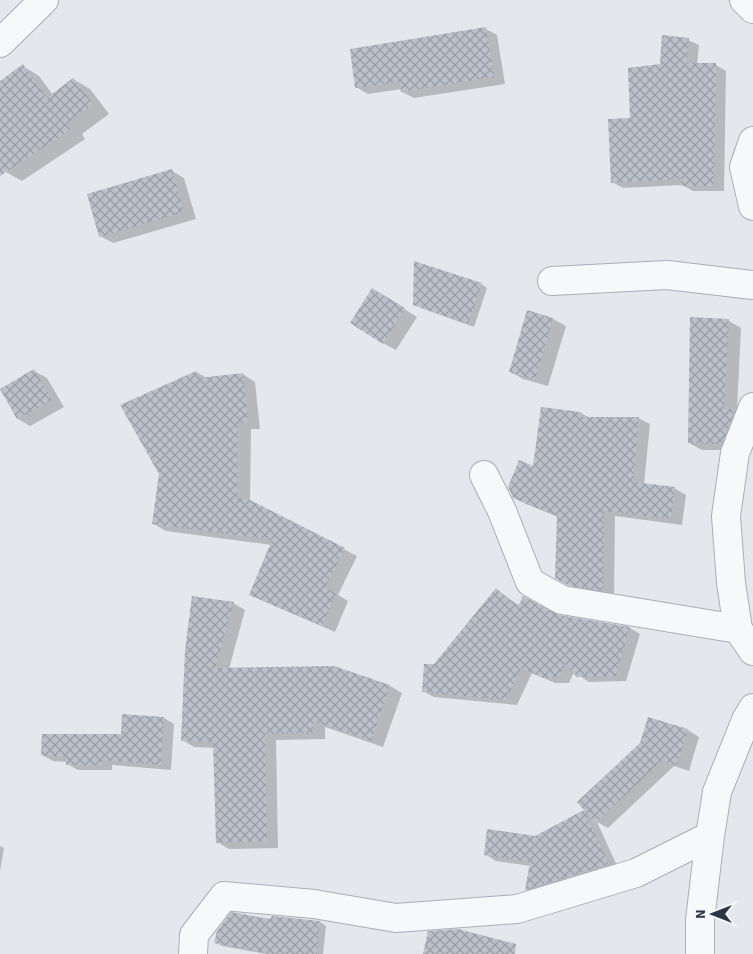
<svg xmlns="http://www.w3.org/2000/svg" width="753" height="954" viewBox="0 0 753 954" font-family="'Source Sans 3',sans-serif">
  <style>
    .shadow { fill: #0003 }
    .building { fill: url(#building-cross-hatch) }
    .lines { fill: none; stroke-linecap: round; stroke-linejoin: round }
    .minor-casing { stroke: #a9aeb7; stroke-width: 30 }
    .minor { stroke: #f7f8fa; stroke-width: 28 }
  </style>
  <defs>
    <pattern id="building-cross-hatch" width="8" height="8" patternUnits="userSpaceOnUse" patternTransform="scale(1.25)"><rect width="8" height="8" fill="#bbc0ca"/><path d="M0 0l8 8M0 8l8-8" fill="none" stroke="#989da6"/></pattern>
  </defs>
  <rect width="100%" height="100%" fill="#e4e7ec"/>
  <path class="shadow" d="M486 29 497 35 505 84 414 98 402 92V89L368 94 356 87Z
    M688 40 699 45 697 65H716L726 71 724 191H693L682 185 623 188 612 182 632 119 661 65Z
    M23 66 39 76 53 95 73 79 90 89 109 114 82 134 85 139 22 181 6 172 0 164V83Z
    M172 171 184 178 196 219 113 243 100 236Z
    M481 284 487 288 474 327 421 308Z
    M385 297 417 317 396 350 383 343Z
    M528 312 553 319 566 326 548 386 523 379 511 372Z
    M729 321 741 328 735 450H702L689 443Z
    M34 371 47 378 64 407 30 426 18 419Z
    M196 372 207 378 243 374 255 382 260 429H251L250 501 357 556 338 595 348 601 335 632 263 601 251 594 272 545 166 531 154 524Z
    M542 408 581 413 590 418H638L650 424 644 484 674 488 686 495 682 525 615 516 614 597 580 591 556 577 558 517 526 504 514 497 534 467Z
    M497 590 520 606 559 617 630 628 640 634 626 681 589 682 574 672 569 683H555L532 673 517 705 434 697 423 691 434 665Z
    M233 603 245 610 229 669 334 667 390 686 402 693 383 747 325 727V739L276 740 278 848 229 849 217 842 215 748 194 747 182 740Z
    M164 718 174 724 171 770 112 765V770H78L67 764V762L53 761 42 755 122 736Z
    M649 718 688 730 699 737 689 771 674 766 608 828 597 822 619 870 537 896 526 890 531 866 496 861 485 854 535 837 586 810 641 744Z
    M0 846 4 848 0 871Z
    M274 917 320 922 326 926 323 954H266L222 946 216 942 271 920Z"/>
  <path class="building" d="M486 27 494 77 401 92 400 82 355 88 350 49Z
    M662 35 689 38 687 63H716L714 186H681V179L611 183 608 119 630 118 628 68 660 64Z
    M23 64 47 98 73 78 93 104 66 124 70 130 0 176V81Z
    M172 169 184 212 99 237 87 194Z
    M414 261 482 283 468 324 413 305Z
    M372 288 405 308 383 344 350 323Z
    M527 310 553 318 535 380 509 372Z
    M690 317 729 319 724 409H733V415L722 444 688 443Z
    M34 369 52 400 17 419 0 389Z
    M196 371 198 378 243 373 248 422 238 423 237 498 248 499 345 548 325 588 336 593 322 626 249 595 272 540 152 524 159 474 120 405Z
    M541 407 581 412V417H639L633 482 675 487 671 519 604 511 603 591 567 585 555 578 557 516 513 498 508 487 519 460 533 466Z
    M496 588 518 607 523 596 559 615 630 627 616 676 577 677 565 664 559 677 543 678 521 668 506 700 422 692 424 664H434Z
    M192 596 234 602 215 668 334 666 390 685 371 741 313 721V733L265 734 267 841 216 843 213 742 181 741 185 650Z
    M122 714 164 717 161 765 102 760V765H66V757L41 755 42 734H121Z
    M648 717 688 729 677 765 662 761 595 823 584 810 609 864 525 890 530 862 484 855 487 829 535 836 584 810 577 802 640 743Z
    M231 912 270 919 272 916 320 921 317 954H270L214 943 217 931Z
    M458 929 516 944 515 954H423L428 931Z"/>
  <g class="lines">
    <g class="minor-casing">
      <path id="minor" d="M744 0 753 9
        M0 43 44 0
        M753 141 744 167 753 206
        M552 281 667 275 753 285
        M753 407 735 453 726 516 731 583 738 629 753 651
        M484 475 502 511 530 582 562 600 738 629
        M193 954 194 935 224 896 314 904 396 918 517 909 636 873 710 836
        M700 954V920L710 836 717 792 746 720 753 708"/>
    </g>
    <use href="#minor" class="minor"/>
  </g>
  <g transform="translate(713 914) rotate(270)" stroke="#f4f6f9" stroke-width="4" paint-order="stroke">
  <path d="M0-4L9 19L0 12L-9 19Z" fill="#2b3445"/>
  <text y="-8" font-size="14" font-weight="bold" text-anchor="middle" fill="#2b3445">N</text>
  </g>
</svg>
